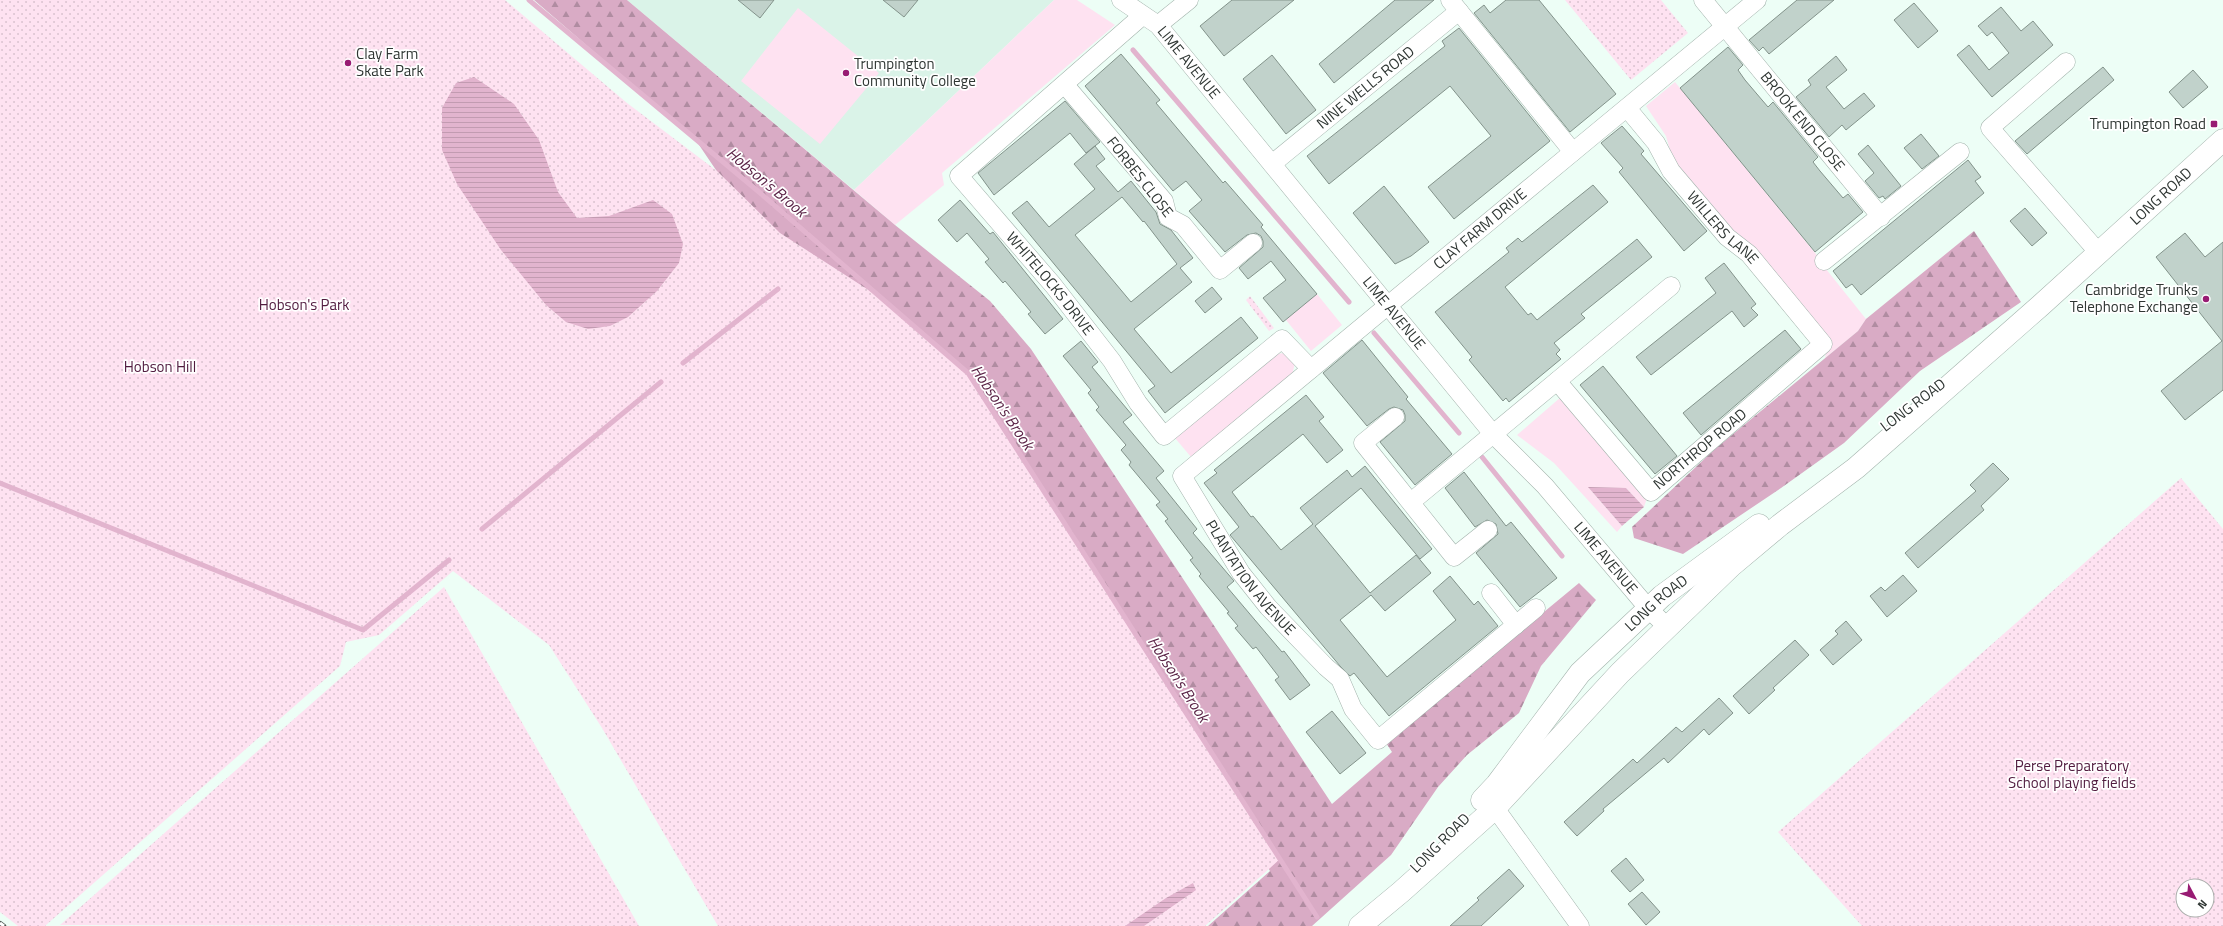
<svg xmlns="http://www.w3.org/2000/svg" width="2223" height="926" viewBox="0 0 2223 926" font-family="'Titillium Web',sans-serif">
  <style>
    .built { fill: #daf3e8 }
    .grass { fill: #fee2f1 }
    .forest { fill: url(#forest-firs) }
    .park { fill: url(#park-dots); fill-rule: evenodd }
    .water { fill: url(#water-rules) }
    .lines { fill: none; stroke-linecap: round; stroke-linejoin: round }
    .stream { stroke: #e2b4ce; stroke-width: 5 }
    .building { fill: #c1d2cb; stroke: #83938b; fill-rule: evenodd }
    .street-casing { stroke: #a3b3ac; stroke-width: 19 }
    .primary-casing { stroke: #a3b3ac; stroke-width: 23 }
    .street { stroke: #fff; stroke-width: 18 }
    .primary { stroke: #fff; stroke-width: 22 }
    .rail-casing { stroke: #4a524e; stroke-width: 4.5 }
    .rail { stroke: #fff; stroke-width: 3; stroke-dasharray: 9; stroke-linecap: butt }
    .poi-dot { fill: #981b73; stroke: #fff; stroke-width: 1.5 }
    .labels { text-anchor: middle; stroke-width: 3.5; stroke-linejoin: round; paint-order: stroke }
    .poi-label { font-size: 15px; fill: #2f3633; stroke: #fff; text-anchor: start }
    .street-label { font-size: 15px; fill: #2f3633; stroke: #fff }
    .park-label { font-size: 15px; fill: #511b3f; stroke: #fff }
    .water-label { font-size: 16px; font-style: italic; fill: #5b2447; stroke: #fff }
  </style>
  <defs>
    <pattern id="forest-firs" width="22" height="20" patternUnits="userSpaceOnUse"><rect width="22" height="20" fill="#d9abc5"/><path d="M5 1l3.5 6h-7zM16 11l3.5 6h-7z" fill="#b08ca1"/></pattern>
    <pattern id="park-dots" width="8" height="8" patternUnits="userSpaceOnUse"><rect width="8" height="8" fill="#fee2f1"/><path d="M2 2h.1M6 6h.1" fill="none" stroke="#dac2cf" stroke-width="1.8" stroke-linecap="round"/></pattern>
    <pattern id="water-rules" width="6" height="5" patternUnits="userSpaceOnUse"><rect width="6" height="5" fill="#e2b4ce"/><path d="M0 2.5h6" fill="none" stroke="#c29bb1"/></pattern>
  </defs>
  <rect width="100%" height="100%" fill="#edfef6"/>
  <path class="built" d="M627 0H1054L854 190Z"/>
  <path class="grass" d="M1054 0H1077L1115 25 942 173 944 185 895 225 854 190Z
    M798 8 879 73 820 144 741 81Z
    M1675 82 1820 259 1826 269 1866 319 1858 331 1825 358 1827 348 1675 168 1666 136 1646 106Z
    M1317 294 1342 325 1311 351 1286 320Z
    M1285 353 1295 363 1292 375 1191 457 1175 438 1275 354Z
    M1561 397 1647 498 1644 507 1626 488H1589L1622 526 1617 532 1554 463 1517 435Z"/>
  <path class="forest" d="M534 0H627L895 225 990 301 1031 349 1332 804 1392 752 1386 743 1579 583 1596 600 1541 666 1519 713 1467 755 1438 787 1391 855 1312 926H1208L1270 871 946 355 795 287 695 139Z
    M1974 231 2021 302 1920 371 1844 443 1781 488 1683 554 1634 538 1632 527 1715 449 1858 331 1866 319Z"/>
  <path class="park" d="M0 0H505L627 103 717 171 780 233 881 298 968 373 1280 859 1205 926H718L602 728 549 645 453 571 379 635 346 642 340 666 45 926H18L0 912Z
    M1565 0H1661L1688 33 1631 80Z
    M1250 296 1274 328 1269 331 1246 300Z
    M2181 478 2223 529V926H1862L1778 832ZM2183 886H2207V910H2183Z
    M444 587 639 926 60 925Z"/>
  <path class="water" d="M474 77 514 104 539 140 558 192 577 218 609 216 653 200 672 214 683 244 679 263 657 291 628 317 610 326 588 329 566 322 546 305 501 250 457 184 442 150V108L456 83Z
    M1588 487 1626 488 1644 507 1622 526Z
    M1193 883 1196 890 1144 926H1125L1166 898Z"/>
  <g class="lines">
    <path class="stream" d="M529 0 759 192 968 373 1317 917
      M1133 50 1349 302
      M1374 333 1459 433
      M683 363 778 289
      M1482 457 1562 556
      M0 483 363 630 449 560
      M482 529 661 382"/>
  </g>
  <path class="building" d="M738 0H774L760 18Z
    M883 0H918L904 17Z
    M1232 0H1294L1224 56 1200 26Z
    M1395 0H1434L1334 83 1319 64Z
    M1506 0H1539L1616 94 1570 132 1474 13 1484 5 1490 13Z
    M1797 0H1834L1769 54 1763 47 1759 51 1749 40Z
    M1914 3 1938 31 1918 48 1894 20Z
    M2001 7 2021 31 2033 21 2053 45 1992 97 1957 55 1969 45 1989 70 2009 53 1992 32 1987 36 1978 26Z
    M1459 28 1550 141 1454 219 1428 187 1491 136 1450 86 1329 184 1307 156 1445 46 1442 41Z
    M1728 47 1743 65 1738 70 1745 80 1768 107 1773 102 1818 157 1813 162 1820 171 1843 198 1848 194 1863 212 1815 252 1680 88Z
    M1121 54 1160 100 1156 103 1223 183 1225 181 1263 225 1261 227 1317 294 1283 322 1263 298 1286 280 1271 261 1248 279 1239 268 1263 247V241L1261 236 1256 233 1247 235 1225 252 1189 211 1202 200 1186 181 1173 191 1085 86Z
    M1272 55 1316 110 1286 134 1243 79Z
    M1836 56 1847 70 1826 87 1844 109 1864 93 1875 106 1846 130 1842 125 1829 137 1796 97 1811 85 1808 80Z
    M2103 67 2114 80 2027 154 2015 141Z
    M2193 70 2208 87 2183 108 2169 92Z
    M1065 101 1100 142 1086 153 1070 133 994 195 978 173Z
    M1622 126 1644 151 1641 154 1707 231 1684 251 1619 172 1623 168 1601 143Z
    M1921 134 1939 156 1922 169 1904 148Z
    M1868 145 1901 186 1885 199 1883 196 1879 198 1865 181 1874 173 1858 154Z
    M1095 146 1105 159 1096 166 1118 192 1131 181 1156 212 1160 224 1171 230 1193 258 1180 268 1192 282 1134 329 1171 373 1241 317 1258 338 1165 413 1148 391 1155 386 1012 213 1027 201 1049 227 1095 189 1074 164ZM1122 197 1143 222 1144 221 1177 264 1131 302 1075 235Z
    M1968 160 1981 177 1975 181 1984 193 1861 295 1852 284 1846 288 1833 271Z
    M1593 185 1608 202 1505 287 1528 315 1531 313 1537 320 1637 239 1652 257 1581 314 1585 318 1554 343 1560 350 1556 354 1561 359 1509 402 1506 398 1503 401 1469 360 1472 357 1435 312 1509 252 1506 248 1518 238 1522 242Z
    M1384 186 1429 242 1411 256 1395 264 1353 213Z
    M960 200 990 234 993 232 1063 319 1045 334 1028 314 1031 312 1005 281 1003 283 985 262 989 259 967 233 957 242 938 220Z
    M2025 208 2047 233 2032 246 2010 221Z
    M2185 233 2205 257 2223 242V390L2185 420 2161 391 2222 341 2156 257Z
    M1724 263 1756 304 1751 308 1758 315 1744 327 1732 311 1651 375 1636 357 1716 293 1705 278Z
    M1212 287 1222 299 1205 313 1195 301Z
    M1785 330 1801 349 1701 435 1683 413Z
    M1362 340 1408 397 1406 399 1452 454 1415 485 1380 442 1405 421V415L1403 410 1394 407 1389 409 1367 426 1323 373Z
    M1081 341 1098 362 1092 367 1132 415 1123 422 1164 471 1156 478 1197 529 1193 533 1234 581 1227 587 1282 652 1284 651 1310 685 1290 700 1275 680 1279 677 1256 647 1253 649 1235 628 1238 626 1227 613 1229 612 1199 576 1201 574 1190 560 1193 558 1165 521 1168 519 1156 505 1160 502 1129 465 1131 462 1121 450 1126 445 1096 410 1099 407 1088 393 1091 390 1063 356Z
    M1603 366 1677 456 1655 474 1580 385Z
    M1306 395 1324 417 1319 421 1343 450 1327 463 1303 434 1232 492 1251 517 1253 516 1281 550 1313 524 1300 508 1347 470 1352 477 1365 466 1432 549 1420 559 1361 488 1315 526 1370 593 1416 555 1431 573 1385 611 1371 595 1340 620 1387 677 1456 620 1433 591 1450 576 1474 605 1478 601 1498 626 1389 716 1354 673 1350 676 1340 666 1230 535 1239 527 1204 483 1217 473 1214 470Z
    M1993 463 2009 479 1981 506 1984 510 1918 568 1905 553 1976 491 1970 485Z
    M1464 472 1506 526 1511 522 1557 578 1520 607 1476 553 1498 534 1496 524 1487 520 1475 527 1445 488Z
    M1903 575 1917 591 1887 617 1870 596 1881 587 1885 591Z
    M1846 621 1862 640 1833 665 1820 650 1838 634 1835 631Z
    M1795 640 1809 655 1773 688 1775 690 1749 714 1733 696Z
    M1719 698 1733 713 1709 735 1704 729 1668 763 1664 758 1603 809 1604 811 1577 836 1564 822 1633 759 1637 763 1676 727 1682 732Z
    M1332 711 1366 753 1340 774 1306 732Z
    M1626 858 1644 880 1630 892 1611 871Z
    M1509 869 1524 886 1481 926H1450L1479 900 1477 898Z
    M1642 892 1660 912 1646 925 1628 904Z"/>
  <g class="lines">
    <g class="street-casing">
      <g id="street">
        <path id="s1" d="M1121 0 1158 25 1493 434 1545 486 1648 608 1667 627"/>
        <path id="s2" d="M1450 0 1573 152 1182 476 1241 573 1268 607 1326 667 1340 679 1353 709 1378 740 1536 608"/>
        <path id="s3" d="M1703 0 1881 217"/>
        <path id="s4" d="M1142 16 959 176 1053 285 1112 361 1138 403 1164 436 1282 339 1311 369"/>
        <path d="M1158 25 1189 0"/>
        <path d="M2066 62 1990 128 2098 252"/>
        <path d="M1065 85 1164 201 1168 217 1183 225 1220 270 1253 243"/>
        <path id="s5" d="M1627 108 1656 143 1671 171 1727 237 1749 254 1823 344 1651 492 1557 381 1671 286"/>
        <path d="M1573 152 1757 0"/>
        <path id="s6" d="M1272 164 1459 11"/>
        <path d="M1824 261 1960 152"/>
        <path d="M1395 417 1363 443 1454 557 1488 530"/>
        <path d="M1411 502 1557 381"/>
        <path d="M1491 593 1516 625"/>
        <path d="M1495 808 1580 926"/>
      </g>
    </g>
    <g class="primary-casing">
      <g id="primary">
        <path id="s7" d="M1482 800 1497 784 1580 673 1662 596 1759 525"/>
        <path id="s8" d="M1360 926 1401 892 1495 808 1620 673 1731 566 1780 525 1856 468 2040 306 2223 140"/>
      </g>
    </g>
    <use href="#street" class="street"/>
    <use href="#primary" class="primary"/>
    <g class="rail-casing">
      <path id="rail" d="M0 923 4 926"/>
    </g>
    <use href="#rail" class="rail"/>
  </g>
  <g class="poi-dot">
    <circle cx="348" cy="63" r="4"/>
    <circle cx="846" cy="73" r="4"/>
    <rect x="2210" y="120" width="8" height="8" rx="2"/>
    <circle cx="2206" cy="299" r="4"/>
  </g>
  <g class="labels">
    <g class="poi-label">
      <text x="356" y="59">Clay Farm<tspan x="356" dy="17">Skate Park</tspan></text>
      <text x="854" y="69">Trumpington<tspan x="854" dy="17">Community College</tspan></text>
      <text x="2206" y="129" text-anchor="end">Trumpington Road</text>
      <text x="2198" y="295" text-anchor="end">Cambridge Trunks<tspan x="2198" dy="17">Telephone Exchange</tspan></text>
    </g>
    <g class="street-label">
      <text dy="5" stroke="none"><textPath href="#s1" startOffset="93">LIME AVENUE</textPath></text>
      <text dy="5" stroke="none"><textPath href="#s6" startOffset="121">NINE WELLS ROAD</textPath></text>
      <text dy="5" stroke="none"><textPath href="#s3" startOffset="157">BROOK END CLOSE</textPath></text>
      <text transform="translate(1140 177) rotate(52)" y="5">FORBES CLOSE</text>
      <text dy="5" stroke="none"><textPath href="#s8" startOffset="1085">LONG ROAD</textPath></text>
      <text dy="5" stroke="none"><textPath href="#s5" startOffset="154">WILLERS LANE</textPath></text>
      <text transform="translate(1480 229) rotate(-40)" y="5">CLAY FARM DRIVE</text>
      <text dy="5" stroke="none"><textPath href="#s4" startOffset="384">WHITELOCKS DRIVE</textPath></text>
      <text dy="5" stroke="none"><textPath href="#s1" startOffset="417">LIME AVENUE</textPath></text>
      <text transform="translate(1913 405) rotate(-37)" y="5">LONG ROAD</text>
      <text transform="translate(1700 449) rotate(-40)" y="5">NORTHROP ROAD</text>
      <text dy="5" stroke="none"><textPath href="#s1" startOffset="741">LIME AVENUE</textPath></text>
      <text dy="5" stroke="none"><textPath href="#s2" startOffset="826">PLANTATION AVENUE</textPath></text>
      <text dy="5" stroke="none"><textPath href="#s7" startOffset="264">LONG ROAD</textPath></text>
      <text transform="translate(1440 843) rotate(-45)" y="5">LONG ROAD</text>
    </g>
    <g class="park-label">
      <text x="304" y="310">Hobson's Park</text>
      <text x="160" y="372">Hobson Hill</text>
      <text x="2072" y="771">Perse Preparatory<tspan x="2072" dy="17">School playing fields</tspan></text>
    </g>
    <g class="water-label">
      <text transform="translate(767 182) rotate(40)" y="6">Hobson's Brook</text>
      <text transform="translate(1003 407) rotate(56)" y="6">Hobson's Brook</text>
      <text transform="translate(1179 679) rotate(57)" y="6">Hobson's Brook</text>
    </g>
  </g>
  <g transform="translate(2195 898) rotate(131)"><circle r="19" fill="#ffffff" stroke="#acafad"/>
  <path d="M0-3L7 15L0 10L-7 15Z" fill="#981b73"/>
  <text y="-6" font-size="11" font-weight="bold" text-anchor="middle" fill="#2f3633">N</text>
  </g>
</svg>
